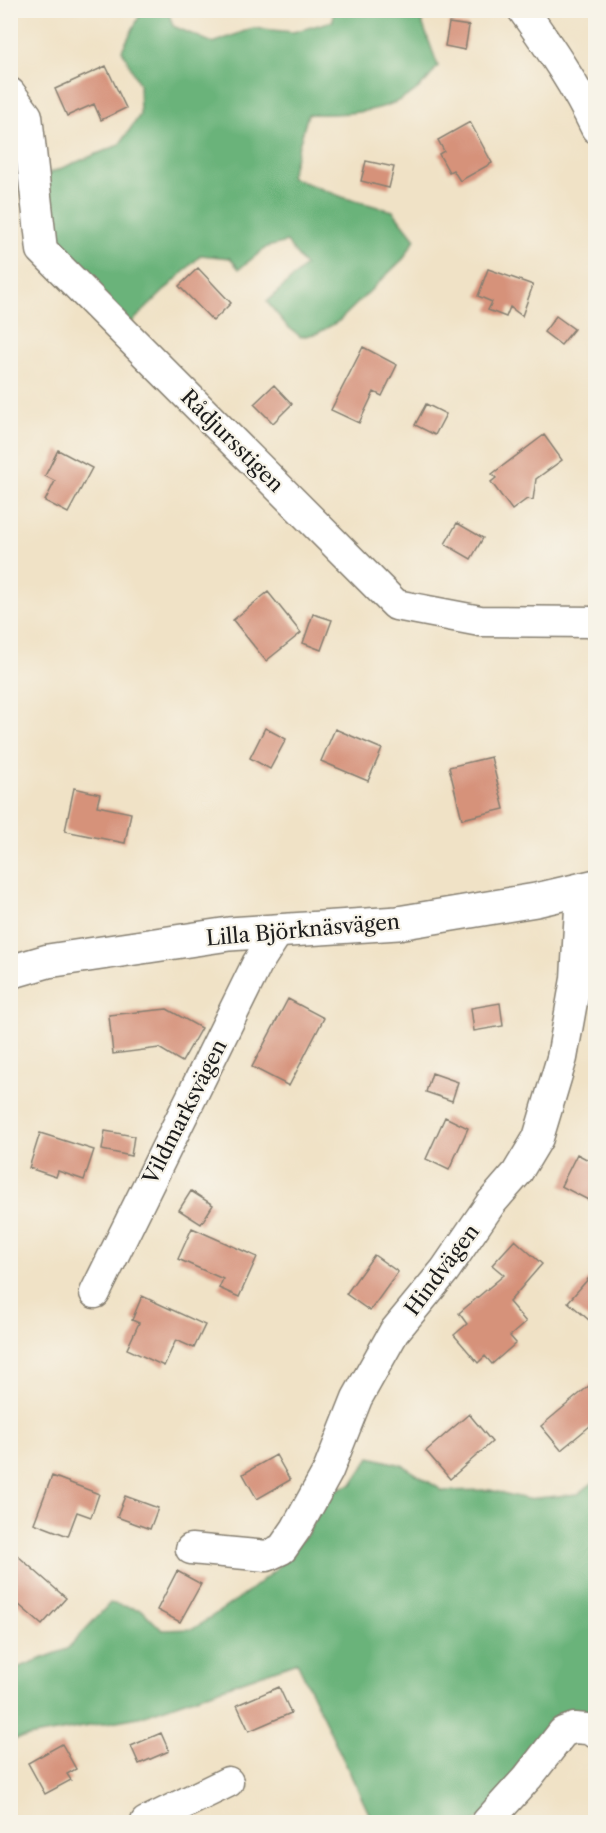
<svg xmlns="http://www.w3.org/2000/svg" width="606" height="1833" viewBox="0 0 606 1833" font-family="'Libre Caslon Text',serif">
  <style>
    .forest { fill: #6ab37a; stroke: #43684b; stroke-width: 1.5 }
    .building { fill: #d6927a }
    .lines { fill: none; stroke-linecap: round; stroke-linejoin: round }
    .minor-casing { stroke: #867f71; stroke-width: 33 }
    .tertiary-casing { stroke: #867f71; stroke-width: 36 }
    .minor { stroke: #fff; stroke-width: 30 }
    .tertiary { stroke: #fff; stroke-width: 33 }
    .labels { text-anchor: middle; stroke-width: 4.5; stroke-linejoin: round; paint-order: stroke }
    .street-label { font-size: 21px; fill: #1c1c1c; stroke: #f7f3e8 }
  </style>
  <rect width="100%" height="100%" fill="#f7f3e8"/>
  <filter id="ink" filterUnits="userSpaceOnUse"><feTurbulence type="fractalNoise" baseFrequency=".0167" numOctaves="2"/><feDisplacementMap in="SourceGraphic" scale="12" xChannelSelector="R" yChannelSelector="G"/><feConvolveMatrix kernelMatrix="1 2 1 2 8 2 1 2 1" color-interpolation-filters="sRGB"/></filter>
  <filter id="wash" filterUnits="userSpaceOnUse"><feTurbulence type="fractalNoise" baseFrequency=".008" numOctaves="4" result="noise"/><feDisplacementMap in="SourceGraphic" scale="24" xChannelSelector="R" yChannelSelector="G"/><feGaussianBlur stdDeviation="1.35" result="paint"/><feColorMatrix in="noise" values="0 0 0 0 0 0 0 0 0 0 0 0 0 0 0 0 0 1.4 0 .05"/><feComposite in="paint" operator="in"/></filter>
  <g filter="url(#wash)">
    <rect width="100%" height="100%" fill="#f0e2c6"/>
    <path class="forest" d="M142 11H168L173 26 213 43 253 28 293 32 333 21V11H418L438 66C433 72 429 79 423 84 394 113 346 115 308 114L290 177 345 198 393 211 415 239 404 258 339 321 318 333 301 337 287 326 267 302 305 266 287 242 267 247 239 269 230 258 201 255 129 325 55 248 47 174 119 145 140 115 139 84 122 50Z
      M370 1457 402 1465 443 1491 490 1490 527 1499 578 1494 595 1481V1718L475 1822H373L297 1662 139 1717 11 1740 10 1675 17 1668 67 1649 110 1603 142 1610 162 1630 193 1629 245 1594 275 1570 307 1534 330 1491 352 1484Z"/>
    <g id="blocks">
      <path class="building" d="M449 23 469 26 465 50 445 46Z
        M106 66 126 108 101 120 94 104 67 116 55 89Z
        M470 122 492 163 460 181 453 170 449 172 439 154 444 151 438 140Z
        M366 161 394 167 389 188 361 181Z
        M198 268 231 303 213 321 179 286Z
        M488 269 533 285 522 316 510 307 506 317 488 310 492 302 478 296Z
        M556 316 574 329 561 345 544 332Z
        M363 347 397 365 382 396 374 392 359 423 331 410Z
        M274 385 292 404 273 423 254 404Z
        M426 404 446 414 435 435 415 425Z
        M544 435 562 460 536 479 533 500 527 499 512 510 491 482 496 478 492 474Z
        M58 450 92 468 68 513 45 501 55 481 45 476Z
        M457 523 483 538 471 559 445 544Z
        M268 592 301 633 266 661 233 620Z
        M313 614 332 620 321 650 303 643Z
        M265 728 286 739 270 769 250 758Z
        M335 729 382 749 368 781 321 761Z
        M491 757 504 809 462 819 449 767Z
        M74 788 100 794 97 806 131 813 125 843 65 831Z
        M288 999 324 1018 289 1086 252 1067Z
        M500 1003 503 1026 474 1031 471 1008Z
        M167 1009 201 1028 182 1062 159 1048 113 1054 109 1015Z
        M432 1073 458 1082 452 1101 426 1092Z
        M445 1117 468 1128 449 1170 426 1159Z
        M105 1131 134 1136 131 1156 102 1150Z
        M40 1133 94 1150 84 1180 58 1171 56 1177 29 1168Z
        M577 1154 596 1164V1204L561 1186Z
        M191 1191 213 1205 201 1224 179 1210Z
        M192 1228 257 1257 239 1297 219 1288 223 1279 178 1259Z
        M515 1240 542 1264 509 1302 526 1322 510 1336 516 1343 492 1364 485 1356 478 1363 454 1335 467 1324 459 1313 504 1275 492 1265Z
        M374 1255 398 1272 370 1311 346 1294Z
        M596 1270V1326L568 1302Z
        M142 1296 205 1325 194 1348 176 1340 164 1366 127 1349 139 1323 132 1320Z
        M596 1380V1421L561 1450 541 1426Z
        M469 1414 492 1442 450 1479 426 1451Z
        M276 1455 290 1480 257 1499 243 1474Z
        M52 1476 99 1494 91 1517 77 1512 68 1536 34 1523Z
        M125 1496 158 1508 150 1529 117 1517Z
        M10 1549 66 1598 42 1625 10 1597Z
        M177 1571 201 1584 180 1622 157 1610Z
        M279 1687 291 1713 249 1731 237 1705Z
        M161 1733 169 1751 139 1764 131 1746Z
        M62 1744 76 1769 67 1774 71 1780 45 1794 28 1763Z"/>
    </g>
  </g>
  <g filter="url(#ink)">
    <use href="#blocks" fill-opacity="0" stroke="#867f71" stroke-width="1.5"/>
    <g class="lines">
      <g class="minor-casing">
        <path id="minor" d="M523 10C550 48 576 86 596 128
          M10 93 27 116 42 250 396 605 480 621 596 622
          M95 1293 257 964 277 933
          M191 1549 267 1556 282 1549 296 1529 328 1471 357 1398 394 1332 445 1270 491 1203 517 1173 538 1138 562 1058 576 979 581 891
          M146 1822 228 1782
          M487 1822 528 1777 563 1732 574 1728 587 1729 596 1733"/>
      </g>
      <g class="tertiary-casing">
        <path id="tertiary" d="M10 972 48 961 229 934 398 923 536 900 596 886"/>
      </g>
      <use href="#minor" class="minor"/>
      <use href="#tertiary" class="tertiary"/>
    </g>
  </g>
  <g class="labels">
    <g class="street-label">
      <text transform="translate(232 441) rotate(45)" y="7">Rådjursstigen</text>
      <text transform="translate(303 930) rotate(-5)" y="7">Lilla Björknäsvägen</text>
      <text transform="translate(185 1112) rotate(-63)" y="7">Vildmarksvägen</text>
      <text transform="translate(442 1270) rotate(-53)" y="7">Hindvägen</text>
    </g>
  </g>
  <rect width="606" height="1833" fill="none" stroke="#f7f3e8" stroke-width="36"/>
</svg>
